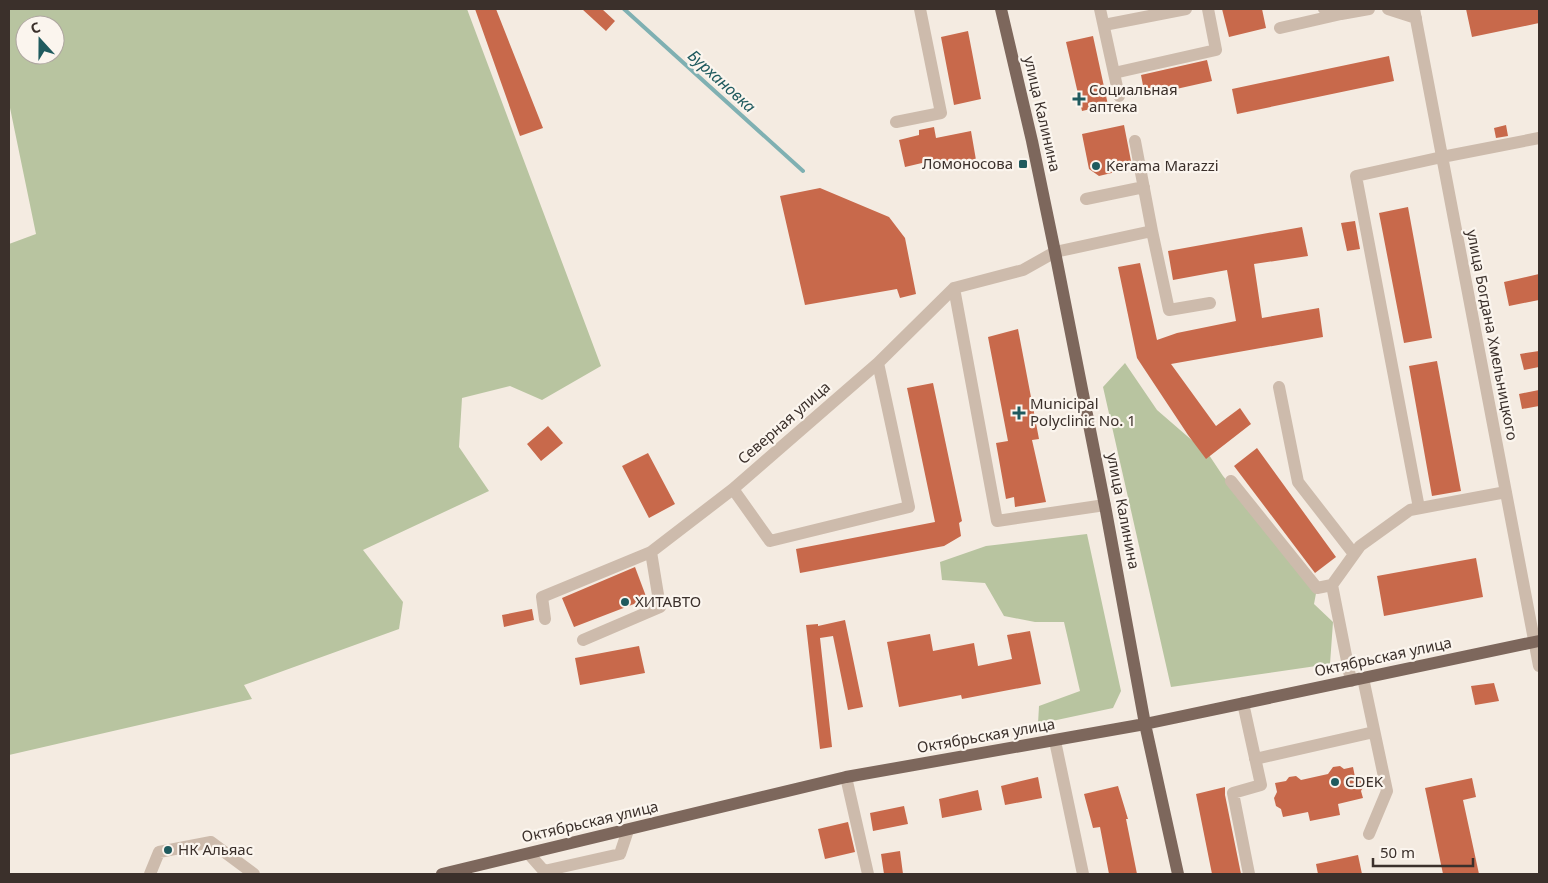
<svg xmlns="http://www.w3.org/2000/svg" width="1548" height="883" viewBox="0 0 1548 883" font-family="'Noto Sans',sans-serif">
  <style>
    .green { fill: #b8c4a0; fill-rule: evenodd }
    .lines { fill: none; stroke-linecap: round; stroke-linejoin: round }
    .stream { stroke: #7fb0b2; stroke-width: 4 }
    .building { fill: #c8694b }
    .minor { stroke: #cdbbac; stroke-width: 12 }
    .major { stroke: #7d675c; stroke-width: 12 }
    .poi-dot { fill: #1f5a5e; stroke: #fbf5ee; stroke-width: 2 }
    .labels { text-anchor: middle; stroke-width: 4.5; stroke-linejoin: round; paint-order: stroke }
    .poi-label { font-size: 15px; fill: #3b302b; stroke: #fbf5ee; text-anchor: start }
    .street-label { font-size: 15px; fill: #3b302b; stroke: #fbf5ee }
    .water-label { font-size: 16px; font-style: italic; fill: #1f5a5e; stroke: #fbf5ee }
  </style>
  <rect width="100%" height="100%" fill="#f4ebe1"/>
  <path class="green" d="M9 9H467L601 366 542 400 510 386 462 398 459 447 489 491 363 550 403 602 399 629 244 685 252 699 9 755V244L36 234 9 103ZM25 25H55V55H25Z
    M1125 363 1157 410 1209 455 1223 476 1317 588 1314 604 1333 622 1330 664 1171 687 1103 387Z
    M1087 534 1121 691 1113 708 1038 724 1039 706 1080 691 1064 622H1035L1004 616 985 583 942 580 940 562 986 546Z"/>
  <g class="lines">
    <path class="stream" d="M624 9 803 171"/>
  </g>
  <path class="building" d="M475 9H496L543 128 520 136Z
    M582 9H602L615 21 606 31Z
    M1222 9H1262L1266 28 1229 37Z
    M1466 9H1539V23L1472 37Z
    M968 31 981 99 954 105 941 37Z
    M1093 36 1108 105 1082 111 1066 42Z
    M1389 56 1394 81 1237 114 1232 89Z
    M1207 60 1212 81 1145 96 1141 75Z
    M1124 125 1131 161 1128 169 1099 176 1089 169 1082 134Z
    M1506 125 1508 136 1496 138 1494 128Z
    M934 127 936 138 971 131 976 160 954 164 953 168 941 170 939 159 905 167 899 140 919 135V130Z
    M820 188 889 217 905 238 916 294 900 298 897 289 805 305 780 196Z
    M1408 207 1432 338 1404 343 1379 213Z
    M1355 221 1360 249 1347 251 1341 223Z
    M1302 227 1308 256 1254 264 1262 318 1319 308 1323 337 1171 364 1216 426 1240 408 1251 424 1206 459 1188 435 1137 358 1118 267 1140 263 1157 340 1177 333 1236 321 1227 270 1173 280 1168 251Z
    M1539 274V300L1509 306 1504 282Z
    M1018 329 1039 439 1032 440 1046 502 1015 507 1014 497 1006 499 996 443 1008 441 988 337Z
    M1539 351V367L1524 370 1520 354Z
    M1437 361 1461 491 1432 496 1409 366Z
    M933 383 962 521 959 523 961 536 944 546 800 573 796 549 935 522 907 388Z
    M1539 390V406L1522 409 1519 394Z
    M548 426 563 443 541 461 527 444Z
    M1257 448 1336 557 1315 573 1234 466Z
    M648 453 675 504 649 518 622 466Z
    M1476 558 1483 597 1384 616 1377 576Z
    M635 567 647 599 574 627 562 598Z
    M532 609 534 620 504 627 502 615Z
    M845 620 863 707 848 710 833 636 820 638 832 747 820 749 806 625 818 624V626Z
    M1030 631 1041 684 962 699 961 695 899 707 887 642 930 634 933 651 974 643 978 666 1012 659 1007 635Z
    M639 646 645 673 580 685 575 658Z
    M1494 683 1499 701 1475 705 1471 686Z
    M1340 766 1344 769 1353 767 1355 777 1361 778 1363 787 1361 791 1363 798 1338 804 1340 815 1310 821 1308 812 1283 817 1281 809 1276 806 1274 798 1277 792 1275 783 1286 781 1289 777 1296 776 1301 780 1328 774 1333 767Z
    M1038 777 1042 798 1005 805 1001 786Z
    M1472 778 1476 797 1463 800 1479 874H1443L1425 788Z
    M1118 786 1128 819H1126L1137 874H1109L1100 827 1093 828 1084 794Z
    M1225 787V795L1241 874H1212L1196 794Z
    M978 790 982 810 942 818 939 799Z
    M904 806 908 824 873 831 870 813Z
    M848 822 855 852 825 859 818 829Z
    M900 851 903 874H884L881 854Z
    M1358 855 1362 874H1318L1316 864Z"/>
  <g class="lines">
    <path class="minor" d="M1100 9 1119 96
      M1324 9 1341 14 1369 9
      M1388 9 1416 18
      M1414 9 1539 666
      M1104 25 1186 9
      M1280 28 1341 14 1340 9
      M1114 73 1216 50 1208 9
      M896 122 941 113 920 9
      M1135 141 1152 231
      M1086 199 1144 187
      M954 288 997 521 1105 505
      M1279 387 1298 482 1354 554
      M1231 481 1317 588 1332 585 1351 681
      M733 489 770 541 909 507 878 363
      M1419 508 1356 176 1442 157 1539 138
      M1332 585 1360 546 1410 510 1506 492
      M545 619 542 597 651 552 733 489 878 363 954 288 1023 270 1055 252 1152 231 1169 310 1210 303
      M583 640 660 607 651 552
      M1363 678 1387 791 1369 834
      M1243 703 1261 785 1233 793 1249 874
      M1055 741 1083 874
      M1255 759 1374 732
      M846 777 868 874
      M529 854 544 871 620 854 628 830
      M150 874 159 852 211 842 254 874"/>
    <path class="major" d="M1001 9 1032 141 1055 252 1106 511 1145 724 1178 874
      M442 874 846 777 1145 724 1539 641"/>
  </g>
  <g class="poi-dot">
    <path d="M1076.5 91.5h5v5h5v5h-5v5h-5v-5h-5v-5h5z"/>
    <rect x="1018" y="159" width="10" height="10" rx="2.5"/>
    <circle cx="1096" cy="166" r="5"/>
    <path d="M1016.5 405.5h5v5h5v5h-5v5h-5v-5h-5v-5h5z"/>
    <circle cx="625" cy="602" r="5"/>
    <circle cx="1335" cy="782" r="5"/>
    <circle cx="168" cy="850" r="5"/>
  </g>
  <g class="labels">
    <g class="poi-label">
      <text x="1089" y="95">Социальная<tspan x="1089" dy="17">аптека</tspan></text>
      <text x="1013" y="169" text-anchor="end">Ломоносова</text>
      <text x="1106" y="171">Kerama Marazzi</text>
      <text x="1030" y="409">Municipal<tspan x="1030" dy="17">Polyclinic No. 1</tspan></text>
      <text x="635" y="607">ХИТАВТО</text>
      <text x="1345" y="787">CDEK</text>
      <text x="178" y="855">НК Альяас</text>
    </g>
    <g class="street-label">
      <text transform="translate(1042 114) rotate(77)" y="5">улица Калинина</text>
      <text transform="translate(1492 335) rotate(79)" y="5">улица Богдана Хмельницкого</text>
      <text transform="translate(784 423) rotate(-41)" y="5">Северная улица</text>
      <text transform="translate(1123 511) rotate(79)" y="5">улица Калинина</text>
      <text transform="translate(1383 657) rotate(-12)" y="5">Октябрьская улица</text>
      <text transform="translate(986 736) rotate(-10)" y="5">Октябрьская улица</text>
      <text transform="translate(590 822) rotate(-13)" y="5">Октябрьская улица</text>
    </g>
    <g class="water-label">
      <text transform="translate(722 81) rotate(42)" y="6">Бурхановка</text>
    </g>
  </g>
  <rect width="1548" height="883" fill="none" stroke="#3b302b" stroke-width="20"/>
  <g transform="translate(40 40) rotate(339)"><circle r="24" fill="#fbf5ee" stroke="#aea6a0"/>
  <path d="M0-4L9 19L0 12L-9 19Z" fill="#1f5a5e"/>
  <text y="-8" font-size="14" font-weight="bold" text-anchor="middle" fill="#3b302b">С</text>
  </g>
  <path d="M1373 858v8h100v-8" fill="none" stroke="#3b302b" stroke-width="2.5"/>
  <text x="1380" y="858" font-size="15" fill="#3b302b" stroke="#fbf5ee" stroke-width="4" paint-order="stroke">50 m</text>
</svg>
